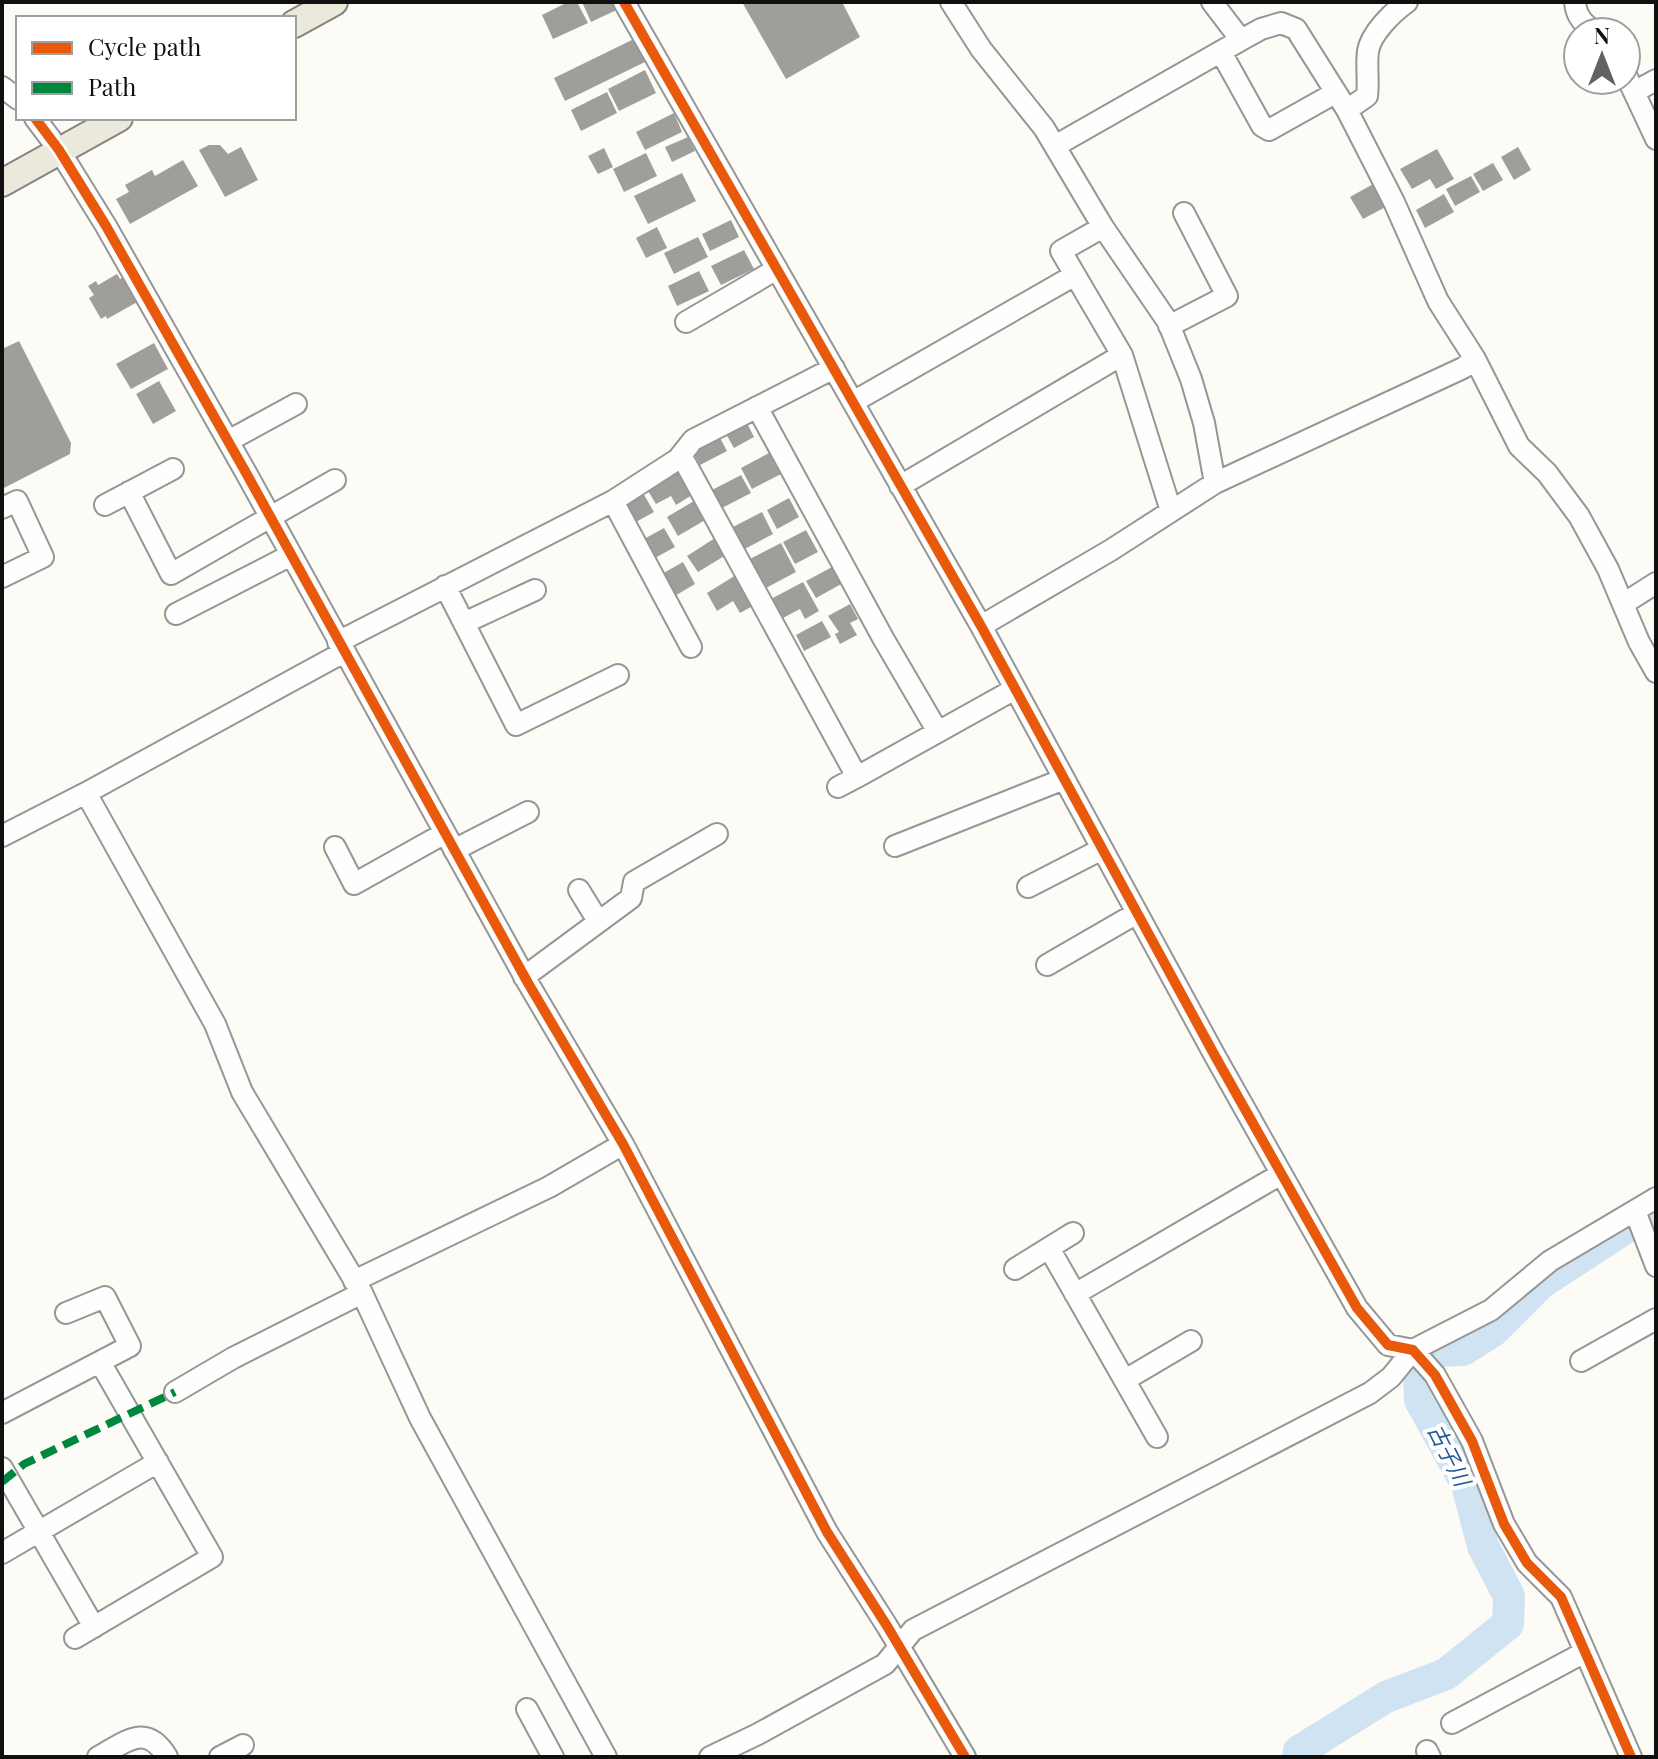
<svg xmlns="http://www.w3.org/2000/svg" width="1658" height="1759" viewBox="0 0 1658 1759" font-family="'Playfair Display','Noto Sans JP',serif">
  <style>
    .lines { fill: none; stroke-linecap: round; stroke-linejoin: round }
    .river { stroke: #d0e3f3; stroke-width: 32 }
    .building { fill: #a09e9b }
    .minor-casing { stroke: #969694; stroke-width: 24 }
    .major-casing { stroke: #848381; stroke-width: 30 }
    .minor { stroke: #fffefe; stroke-width: 20 }
    .major { stroke: #ebe9dc; stroke-width: 26 }
    .quiet { stroke: #00873e; stroke-width: 8; stroke-dasharray: 16 8; stroke-linecap: butt }
    .cycleway-casing { stroke: #fff; stroke-width: 15 }
    .cycleway { stroke: #e8590c; stroke-width: 10 }
    .labels { text-anchor: middle; stroke-width: 8; stroke-linejoin: round; paint-order: stroke }
    .water-label { font-size: 22px; font-style: italic; fill: #225b99; stroke: #fff }
  </style>
  <rect width="100%" height="100%" fill="#fcfbf6"/>
  <g class="lines">
    <path class="river" d="M1298 1757 1299 1751 1386 1697 1446 1674 1508 1624 1509 1596 1483 1546 1467 1485 1420 1400 1419 1370 1436 1351 1463 1350 1493 1331 1541 1283 1656 1208"/>
  </g>
  <path class="building" d="M568 2H577L588 23 553 39 542 15Z
    M582 2H623L625 6 591 22Z
    M742 2H842L860 37 786 79Z
    M638 37 649 60 565 101 554 78Z
    M645 70 656 93 619 111 608 89Z
    M607 92 617 113 581 131 571 110Z
    M674 113 682 132 645 150 636 132Z
    M688 137 695 151 672 162 665 147Z
    M209 145H220L228 154 241 147 258 180 225 197 199 150Z
    M1518 147 1531 170 1514 180 1501 157Z
    M604 148 613 167 598 174 588 156Z
    M1437 149 1454 179 1436 189 1430 179 1412 189 1400 169Z
    M646 153 657 176 624 192 613 169Z
    M183 160 198 186 130 224 116 199 129 192 125 185 152 170 155 176Z
    M1493 163 1503 180 1483 191 1473 174Z
    M682 173 696 201 648 224 634 196Z
    M1471 176 1480 192 1455 206 1446 189Z
    M1382 179 1395 202 1363 219 1350 197Z
    M1444 194 1454 212 1425 228 1416 210Z
    M731 220 739 237 710 251 702 234Z
    M657 227 667 248 646 258 636 238Z
    M698 237 708 257 674 274 664 253Z
    M744 250 754 269 721 285 711 266Z
    M699 271 709 291 677 306 668 286Z
    M117 274 120 279 125 276 139 301 107 319 106 316 101 319 89 298 94 295 88 286 96 281 98 285Z
    M19 341 71 443 70 454 2 489V349Z
    M154 343 168 369 131 389 116 364Z
    M159 381 176 411 153 424 136 394Z
    M747 423 754 437 734 448 726 434Z
    M719 436 727 451 700 465 692 450Z
    M769 453 781 474 752 489 741 468Z
    M676 468 692 495 676 505 671 496 656 504 645 486Z
    M741 475 751 493 720 509 710 491Z
    M643 493 654 512 634 523 623 505Z
    M789 498 799 517 777 529 767 510Z
    M694 501 705 520 678 536 667 517Z
    M762 512 773 534 741 551 729 529Z
    M664 528 675 547 655 558 644 539Z
    M806 530 818 552 795 564 783 542Z
    M715 538 726 555 698 572 687 556Z
    M781 543 796 572 764 589 748 560Z
    M683 562 695 584 673 597 660 575Z
    M834 566 843 583 816 598 806 581Z
    M736 575 756 604 740 613 733 601 717 611 707 593Z
    M803 582 819 611 805 619 800 609 781 619 771 599Z
    M850 604 858 619 850 623 857 635 840 644 835 634 839 632 828 616Z
    M822 621 831 637 804 651 796 635Z"/>
  <g class="lines">
    <g class="minor-casing">
      <path id="minor" d="M624 2 981 626 1215 1056 1357 1308 1388 1345 1413 1350 1435 1375 1472 1441 1504 1524 1527 1563 1561 1597 1631 1757
        M951 2 981 49 1044 128 1103 227 1168 322 1191 379 1204 423 1215 483
        M1212 2 1241 40 1261 29 1281 23 1296 29 1347 110 1394 202 1438 301 1475 359 1519 446 1547 473 1579 516 1608 569 1639 642 1656 672
        M1575 2C1576 17 1584 24 1595 32
        M1221 52 1262 126 1269 130 1335 93
        M1626 75 1656 139
        M2 87 18 99
        M1634 92 1656 80
        M1347 110 1367 96C1369 81 1366 66 1368 51 1371 33 1393 12 1407 2
        M35 118 59 150 106 226 245 471 528 983 623 1144 827 1532 887 1626 965 1757
        M1055 146 1241 40
        M1075 275 1122 355 1171 511
        M686 322 777 269
        M1169 326 1227 296 1184 213
        M853 402 1075 275 1061 251 1103 227
        M757 407 883 638 938 732
        M228 441 296 404
        M681 455 857 777 1015 689
        M900 486 1122 355
        M129 492 171 574 335 480
        M613 501 691 647
        M105 505 173 469
        M2 508 17 501 43 557 2 577
        M445 586 516 725 618 675
        M1623 604 1656 583
        M176 614 291 555
        M464 623 535 590
        M981 626 1111 550 1215 483 1463 368 1475 359
        M338 642 613 501 678 459 693 440 834 368
        M838 787 857 777
        M86 793 215 1024 242 1092 362 1293 420 1418 606 1757
        M2 836 86 793 344 652
        M895 846 1064 779
        M335 847 354 884 445 833
        M454 850 528 812
        M1028 887 1102 849
        M579 890 598 921
        M1047 965 1137 913
        M524 977 631 898 634 882 717 834
        M1635 1211 1656 1266
        M1049 1248 1157 1437
        M1015 1269 1073 1233
        M354 1281 549 1187 623 1144
        M1075 1294 1281 1174
        M1581 1361 1656 1319
        M1125 1380 1191 1341
        M175 1392 233 1358 362 1293
        M2 1413 130 1346 105 1297 66 1313
        M2 1468 94 1627
        M2 1553 158 1462
        M75 1638 212 1557 100 1362
        M527 1709 553 1757
        M1452 1723 1585 1652
        M1427 1751 1430 1757
        M98 1757C126 1742 146 1722 167 1757
        M220 1757 243 1745
        M710 1757 758 1734 885 1664 913 1630 1370 1393 1391 1377 1413 1350 1491 1310 1550 1261 1656 1198"/>
    </g>
    <g class="major-casing">
      <path id="major" d="M294 24 334 2
        M2 183 119 118"/>
    </g>
    <use href="#minor" class="minor"/>
    <use href="#major" class="major"/>
    <path class="quiet" d="M2 1482 24 1464 175 1392"/>
    <g class="cycleway-casing">
      <path id="cycleway" d="M624 2 981 626 1215 1056 1357 1308 1388 1345 1413 1350 1435 1375 1472 1441 1504 1524 1527 1563 1561 1597 1631 1757
        M35 118 59 150 106 226 245 471 528 983 623 1144 827 1532 887 1626 965 1757"/>
    </g>
    <use href="#cycleway" class="cycleway"/>
  </g>
  <g class="labels">
    <g class="water-label">
      <text transform="translate(1449 1455) rotate(63)" y="8">古子川</text>
    </g>
  </g>
  <rect width="1658" height="1759" fill="none" stroke="#101010" stroke-width="8"/>
  <rect x="16" y="16" width="280" height="104" fill="#ffffff" stroke="#9f9f9f" stroke-width="2"/>
  <rect x="32" y="42" width="40" height="12" fill="#e8590c" stroke="#9f9f9f" stroke-width="2"/>
  <text x="88" y="56" font-size="24" fill="#101010">Cycle path</text>
  <rect x="32" y="82" width="40" height="12" fill="#00873e" stroke="#9f9f9f" stroke-width="2"/>
  <text x="88" y="96" font-size="24" fill="#101010">Path</text>
  <g transform="translate(1602 56)"><circle r="38" fill="#ffffff" stroke="#9f9f9f" stroke-width="2"/>
  <path d="M0-6L14 30L0 20L-14 30Z" fill="#636260"/>
  <text y="-12" font-size="22" font-weight="bold" text-anchor="middle" fill="#101010">N</text>
  </g>
</svg>
